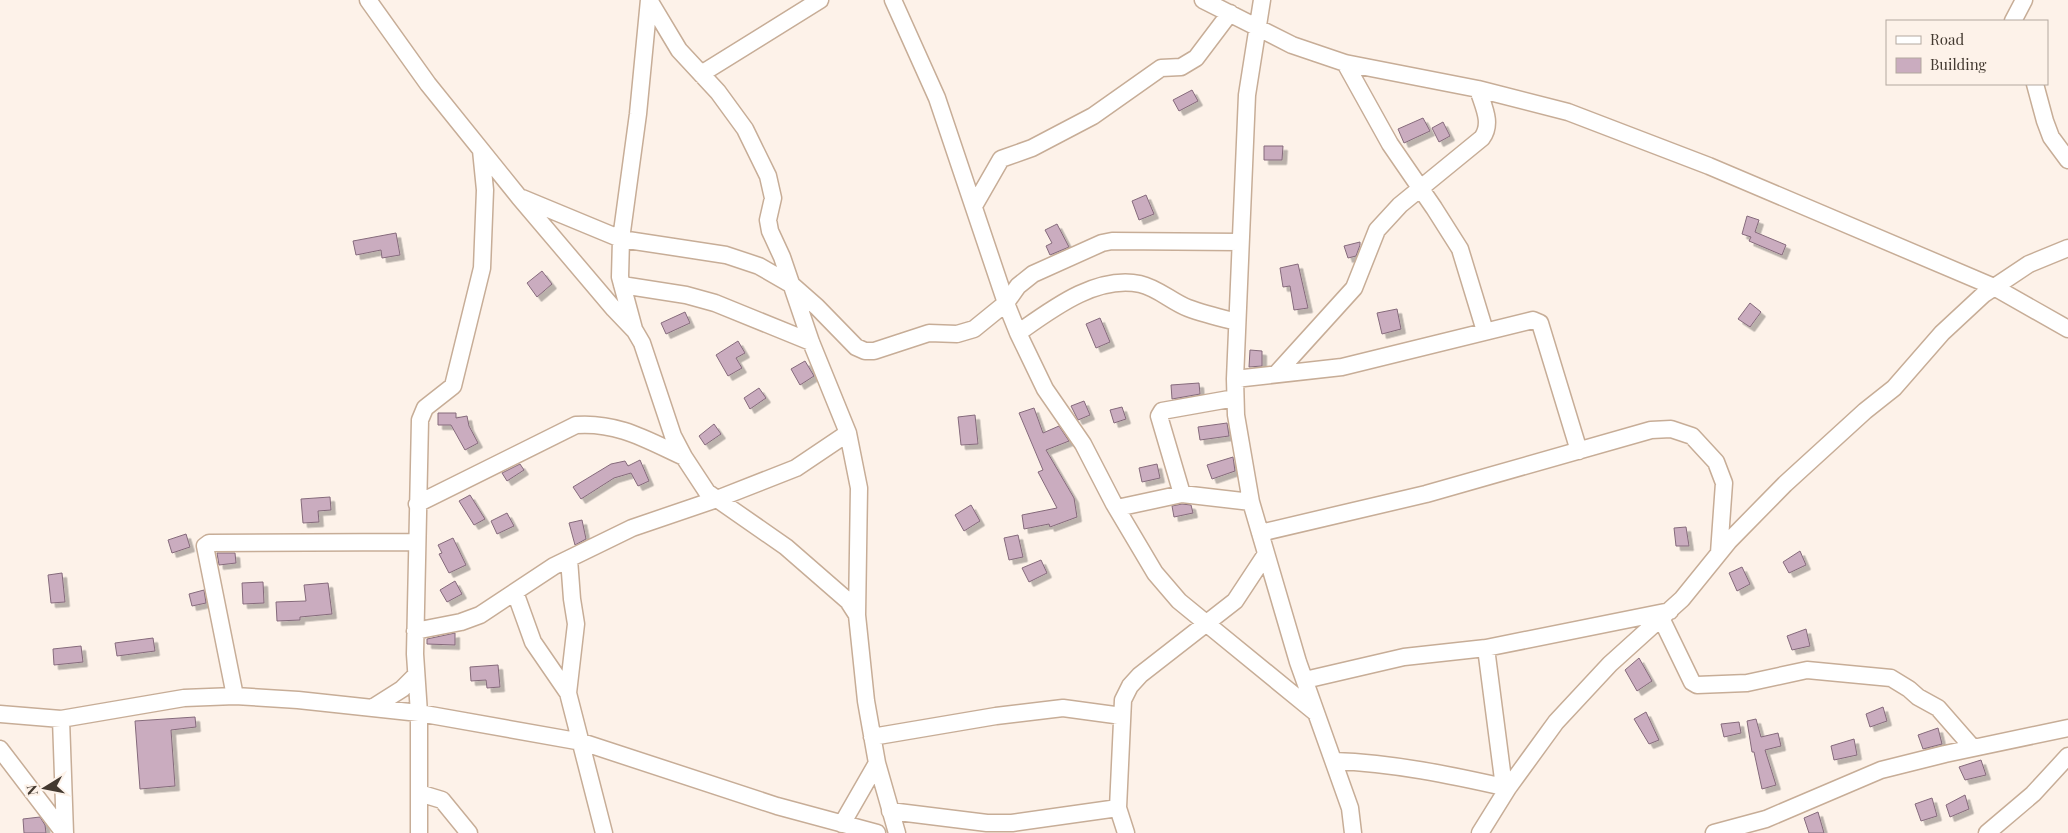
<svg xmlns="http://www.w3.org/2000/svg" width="2068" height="833" viewBox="0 0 2068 833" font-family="'Playfair Display',serif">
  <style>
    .building { fill: #caacbf; stroke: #856a7b; filter: url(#shadow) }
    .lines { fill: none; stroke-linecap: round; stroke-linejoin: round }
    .minor-casing { stroke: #c7ad97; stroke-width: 19 }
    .minor { stroke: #fff; stroke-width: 16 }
  </style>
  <defs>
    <filter id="shadow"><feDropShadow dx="4.5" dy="4.5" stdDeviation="0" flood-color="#0004"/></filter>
  </defs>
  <rect width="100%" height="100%" fill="#fdf2e9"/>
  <path class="building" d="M1192 90 1198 101 1179 111 1173 100Z
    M1423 118 1430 131 1404 143 1398 129Z
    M1443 122 1450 136 1439 142 1432 128Z
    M1264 146H1283L1282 160H1264Z
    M1146 195 1154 214 1139 220 1132 201Z
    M1747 216 1759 220 1755 232 1786 245 1782 255 1749 241 1751 237 1742 234Z
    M1057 224 1069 247 1050 255 1046 246 1052 243 1045 230Z
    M396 233 400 255 382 258 381 250 356 255 353 241Z
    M1360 242V245L1356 256 1348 258 1344 246Z
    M1298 264 1308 308 1294 310 1290 286 1283 287 1280 268Z
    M542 271 552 284 537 297 527 283Z
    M1750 303 1761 312 1750 327 1738 319Z
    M1397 309 1401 329 1382 334 1377 313Z
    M685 312 690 323 666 334 661 323Z
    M1100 318 1110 342 1096 348 1086 324Z
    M738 341 745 353 736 358 742 368 728 376 716 355Z
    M1250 350 1262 351V366L1249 367Z
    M805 361 814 376 800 385 791 369Z
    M1199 383 1200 394 1172 399 1171 385Z
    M759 388 766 398 750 409 744 398Z
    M1084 401 1090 415 1078 420 1071 406Z
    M1122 407 1126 419 1114 423 1110 410Z
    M1034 408 1043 433 1059 426 1069 441 1046 450 1074 498 1077 517 1050 527 1049 524 1024 529 1022 515 1057 508 1038 472 1043 470 1019 413Z
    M438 413H456V418L467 416 469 426 478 443 465 450 451 425H438Z
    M975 415 978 444 961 445 958 417Z
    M1227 423 1229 436 1200 440 1198 427Z
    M714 424 721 434 705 445 699 436Z
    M1233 457 1235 471 1212 479 1207 465Z
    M640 460 649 481 638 486 631 473 614 478 581 499 573 487 611 464 625 461 628 466Z
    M520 464 524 470 507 481 502 473Z
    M1157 464 1160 478 1142 482 1139 468Z
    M470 495 485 519 474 525 459 501Z
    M330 497 331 510 318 511 319 522 303 523 301 499Z
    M1182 504 1191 505 1193 513 1174 517 1172 506Z
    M971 505 980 521 964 531 955 515Z
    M507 513 514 526 497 534 491 521Z
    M582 520 586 539 575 545 569 523Z
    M1686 527 1689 546H1676L1674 528Z
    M186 534 190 547 172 553 168 540Z
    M1018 535 1023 557 1009 560 1004 538Z
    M453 538 466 565 449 573 439 554 442 553 438 545Z
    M1800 551 1806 565 1789 573 1783 562Z
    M217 553H235L236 563 219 565Z
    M1041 560 1047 573 1029 582 1022 568Z
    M1742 567 1750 584 1737 591 1729 573Z
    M62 573 65 602 51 603 48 575Z
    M455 581 462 594 447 602 440 590Z
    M263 582 264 603 243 604 242 583Z
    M328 583 332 614 300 617V620L277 621 276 602 306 601 304 585Z
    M204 590 206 603 192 606 189 594Z
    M1806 629 1810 646 1792 650 1787 636Z
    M455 633V645L427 644V639Z
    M153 638 155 651 117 656 115 643Z
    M81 646 83 662 54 665 53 649Z
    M1639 658 1652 681 1637 691 1625 670Z
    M498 665 500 687 487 688 486 680 471 681 470 667Z
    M1883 707 1887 721 1870 727 1866 714Z
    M1646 712 1659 740 1649 744 1634 719Z
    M195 717 196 727 171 730 175 786 140 789 135 721Z
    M1756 719 1761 737 1778 733 1781 746 1765 750 1776 785 1762 789 1754 752H1752L1747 721Z
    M1739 722 1741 733 1724 737 1721 724Z
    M1938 728 1942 744 1923 749 1918 735Z
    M1854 739 1857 755 1834 760 1831 746Z
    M1981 760 1986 775 1965 780 1959 767Z
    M1965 795 1969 809 1950 817 1946 805Z
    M1932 798 1937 816 1921 821 1915 804Z
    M1818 812 1824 833H1809L1804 818Z
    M40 817 45 825 46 833H24L23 819Z"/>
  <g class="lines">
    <g class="minor-casing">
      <path id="minor" d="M368 0 428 84 519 197 614 309 635 331 642 343 673 436 684 457 707 492 786 547 848 601 857 615 866 701 877 763 897 833
        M649 0 679 50 718 92 745 129 768 176 773 198 768 220 770 231 782 257 811 342 848 433 859 488 857 615
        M893 0 937 98 1006 303 1018 333 1045 389 1083 444 1114 504 1155 573 1179 601 1316 713
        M1203 0 1292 45 1345 63 1478 89 1568 112 1709 166 1994 287 2068 329
        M1262 0 1247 95 1235 379 1236 415 1251 502 1298 662 1350 808 1353 833
        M2013 21 2024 0
        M1345 63 1390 144 1434 208 1460 249 1485 331
        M701 74 820 0
        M2035 84 2045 121 2051 137 2068 160
        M522 198 621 239 726 255 759 266 792 285 817 307 856 347 865 351H874L929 333 957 334 974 329 1006 303 1018 286 1033 274 1102 243 1112 241 1240 242
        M974 206 1001 159 1032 148 1093 116 1161 68 1181 67 1196 58 1230 13
        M622 285 686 295 715 303 811 342
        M634 329 620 277 621 239 638 114 649 0
        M1018 333C1052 309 1096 275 1140 284 1158 288 1172 302 1188 308 1204 314 1221 318 1237 322
        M1276 374 1354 288 1377 230 1400 205 1482 138C1493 123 1483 106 1478 89
        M1235 379 1342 367 1533 320 1540 323 1579 451
        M1182 494 1159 416 1162 411 1235 398
        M417 504 576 425C618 422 647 440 684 457
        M1117 508 1182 494 1251 502
        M1260 533 1426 494 1651 430 1671 429 1692 436 1716 462 1724 483 1719 553
        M515 592 533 642 568 693 604 833
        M1661 618 1692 682 1697 685 1747 683 1807 670 1891 678 1909 689 1918 697 1938 708 1973 748
        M415 631 461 622 480 615 554 566 632 528 717 499 796 468 848 433
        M1486 648 1504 787
        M1305 680 1404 657 1486 648 1670 611
        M568 693 576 624 572 599 569 559
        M235 696 205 546 209 543 417 542
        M372 708 402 689 416 675
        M0 714 61 719 184 698 235 696 298 700 419 713 582 742 777 806 877 833
        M61 719 65 833
        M872 737 996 716 1063 708 1122 716
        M0 749 64 833
        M1334 761C1393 763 1451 775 1508 788
        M419 793 442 800 469 833
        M890 811 987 823H1012L1118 808
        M842 824 877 763
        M419 833V713L415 654 420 420 425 408 453 386 482 268 485 190 481 150
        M1126 833 1118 808 1123 700 1130 686 1140 675 1235 601 1266 554
        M1480 833 1508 788 1556 722 1610 664 1682 599 1729 541 1785 484 1865 411 1894 388 1942 333 1984 294 2029 264 2068 248
        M1714 833 1766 819 1881 770 1945 754 2068 728
        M1987 833 2033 794 2068 756"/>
    </g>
    <use href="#minor" class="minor"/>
  </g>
  <rect x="1886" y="20" width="162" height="65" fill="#fdf2e9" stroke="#b3a89f"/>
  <rect x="1896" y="36" width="25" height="8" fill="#ffffff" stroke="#b3a89f"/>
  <text x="1930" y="45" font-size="15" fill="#433930">Road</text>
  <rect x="1896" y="58" width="25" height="15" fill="#caacbf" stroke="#b3a89f"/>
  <text x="1930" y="70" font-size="15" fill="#433930">Building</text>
  <g transform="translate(45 788) rotate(260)" stroke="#fdf2e9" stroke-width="4" paint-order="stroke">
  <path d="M0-4L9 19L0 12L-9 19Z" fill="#433930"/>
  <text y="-8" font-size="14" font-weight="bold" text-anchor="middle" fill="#433930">N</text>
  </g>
</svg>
